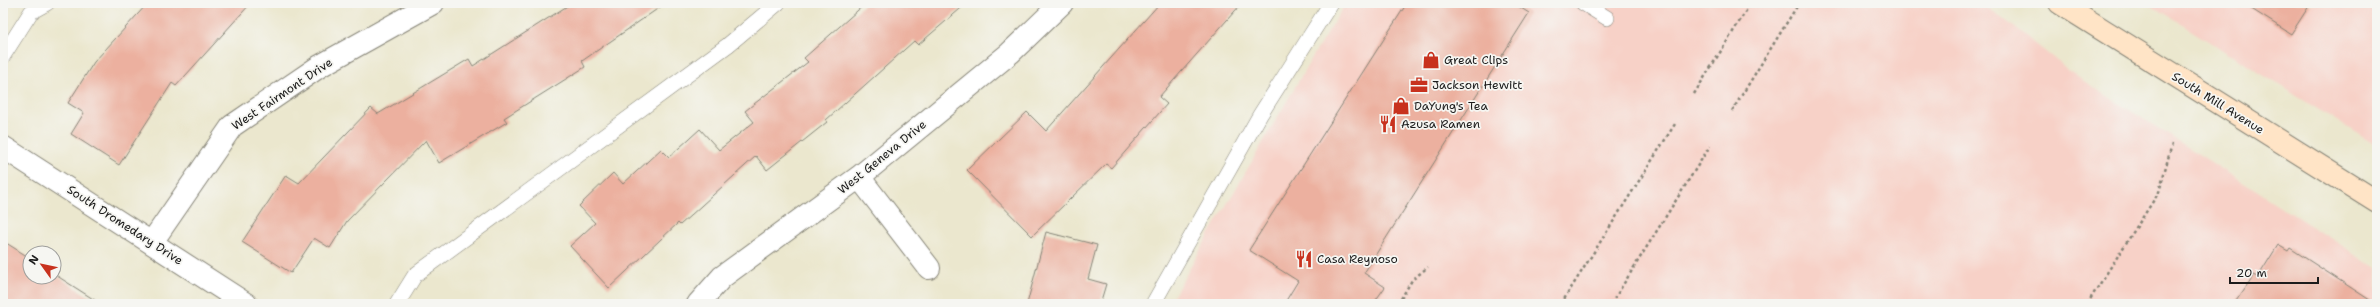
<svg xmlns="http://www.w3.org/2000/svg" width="2380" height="307" viewBox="0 0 2380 307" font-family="'Shantell Sans',sans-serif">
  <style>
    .built { fill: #f7d1c7 }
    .building { fill: #ecb09f }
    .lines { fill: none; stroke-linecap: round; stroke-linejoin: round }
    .service-casing { stroke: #848275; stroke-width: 16 }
    .minor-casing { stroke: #848275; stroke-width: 24 }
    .secondary-casing { stroke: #848275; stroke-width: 24 }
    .path { stroke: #848275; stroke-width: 2.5; stroke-dasharray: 3 3; stroke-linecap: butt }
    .service { stroke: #fff; stroke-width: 15 }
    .minor { stroke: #fff; stroke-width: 22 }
    .secondary { stroke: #ffe4c6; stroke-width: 22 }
    .labels { text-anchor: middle; stroke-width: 3.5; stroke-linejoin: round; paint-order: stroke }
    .poi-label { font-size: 12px; fill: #1c1c1c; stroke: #f6f6f2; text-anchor: start }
    .street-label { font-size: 12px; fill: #1c1c1c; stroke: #f6f6f2 }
  </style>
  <rect width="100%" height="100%" fill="#f6f6f2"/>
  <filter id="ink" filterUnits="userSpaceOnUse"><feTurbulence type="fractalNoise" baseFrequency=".025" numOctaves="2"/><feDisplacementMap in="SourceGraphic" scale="8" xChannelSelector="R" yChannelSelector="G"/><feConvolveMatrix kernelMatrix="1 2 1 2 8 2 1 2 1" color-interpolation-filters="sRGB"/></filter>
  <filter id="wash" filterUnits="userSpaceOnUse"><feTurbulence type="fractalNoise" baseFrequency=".012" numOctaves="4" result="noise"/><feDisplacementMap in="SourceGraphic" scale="16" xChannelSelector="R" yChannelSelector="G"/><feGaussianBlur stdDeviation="0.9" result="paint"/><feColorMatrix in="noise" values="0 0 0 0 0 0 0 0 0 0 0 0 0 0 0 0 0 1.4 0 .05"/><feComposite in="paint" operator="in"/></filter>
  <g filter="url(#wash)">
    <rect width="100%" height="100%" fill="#ebe7ce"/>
    <path class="built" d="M1346 3H1980L2000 16 2076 76 2377 268V304H1169L1316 51Z
      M2147 3H2377V146Z"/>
    <g id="blocks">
      <path class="building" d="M148 3H251L176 86 172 83 119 165 71 134 84 113 68 103 94 62Z
        M572 3H666L582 61 585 67 504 118 507 122 439 163 426 140 347 221 330 248 314 238 291 273 242 242 286 175 299 183 371 108 378 114 469 59 473 66Z
        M866 3H967L918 45 914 41 826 120 827 122 767 170 756 156 680 225 678 223 609 288 570 246 595 223 579 206 613 173 623 184 661 149 669 157 700 129 719 150 754 122 745 111 808 62 804 58Z
        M1160 3H1242L1159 97 1167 104 1111 168 1106 164 1032 236 967 170 1027 112 1046 131Z
        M1407 3H1513L1529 13 1364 273 1385 287 1373 304H1284L1298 281 1249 250Z
        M2242 3H2311L2291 34Z
        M1046 232 1097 245 1088 279 1106 284 1100 304H1027Z
        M3 241 30 258V277H54V274L101 304H3Z
        M2278 245 2288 251 2290 248 2376 304H2234L2254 275 2258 277Z"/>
    </g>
  </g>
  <g filter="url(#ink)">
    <use href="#blocks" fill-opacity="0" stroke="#848275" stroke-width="1"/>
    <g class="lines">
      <g class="service-casing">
        <path id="service" d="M1583 3 1607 18
          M3 56 31 12 47 3
          M397 304 415 275 728 45 778 3
          M1153 304 1260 115 1331 3"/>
      </g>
      <g class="minor-casing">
        <path id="minor" d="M3 147 246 304
          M859 177 929 268
          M152 242 232 126 320 66 433 3
          M698 304 722 277 859 177 1010 53 1062 3"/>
      </g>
      <g class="secondary-casing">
        <path id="secondary" d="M2060 3 2377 202"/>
      </g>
      <path class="path" d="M1694 94 1751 3
        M1732 111 1799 3
        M1398 304 1412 280 1428 267
        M1561 304 1675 124
        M1611 304 1710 146
        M2087 304 2159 192 2172 144"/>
      <use href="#service" class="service"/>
      <use href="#minor" class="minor"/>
      <use href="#secondary" class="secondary"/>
    </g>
  </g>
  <defs>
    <g id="shop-bare" transform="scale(1.38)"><path d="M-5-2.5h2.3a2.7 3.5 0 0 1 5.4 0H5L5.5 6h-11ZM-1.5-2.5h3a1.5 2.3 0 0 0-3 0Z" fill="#c8321e" stroke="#f6f6f2" stroke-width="2.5" paint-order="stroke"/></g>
    <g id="office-bare" transform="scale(1.38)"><path d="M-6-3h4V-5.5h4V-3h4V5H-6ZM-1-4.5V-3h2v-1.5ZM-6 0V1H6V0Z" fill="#c8321e" stroke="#f6f6f2" stroke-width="2.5" paint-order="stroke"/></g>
    <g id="restaurant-bare" transform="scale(1.38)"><path d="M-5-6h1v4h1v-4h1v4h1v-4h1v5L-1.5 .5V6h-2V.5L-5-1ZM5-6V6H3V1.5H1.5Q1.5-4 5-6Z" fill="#c8321e" stroke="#f6f6f2" stroke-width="2.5" paint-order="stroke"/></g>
  </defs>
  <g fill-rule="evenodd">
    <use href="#shop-bare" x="1431" y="60"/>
    <use href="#office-bare" x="1419" y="85"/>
    <use href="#shop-bare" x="1401" y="106"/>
    <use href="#restaurant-bare" x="1388" y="124"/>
    <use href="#restaurant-bare" x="1304" y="259"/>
  </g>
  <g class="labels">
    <g class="poi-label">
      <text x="1444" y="64">Great Clips</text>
      <text x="1432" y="89">Jackson Hewitt</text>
      <text x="1414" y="110">DaYung's Tea</text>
      <text x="1401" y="128">Azusa Ramen</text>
      <text x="1317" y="263">Casa Reynoso</text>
    </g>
    <g class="street-label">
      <text transform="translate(282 94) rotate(-34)" y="4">West Fairmont Drive</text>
      <text transform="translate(2218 103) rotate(32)" y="4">South Mill Avenue</text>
      <text transform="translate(882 157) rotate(-39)" y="4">West Geneva Drive</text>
      <text transform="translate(125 225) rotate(33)" y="4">South Dromedary Drive</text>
    </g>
  </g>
  <rect width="2380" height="307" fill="none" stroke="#f6f6f2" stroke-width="16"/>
  <g transform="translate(42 265) rotate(303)"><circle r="19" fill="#f6f6f2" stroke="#9f9f9c"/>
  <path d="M0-3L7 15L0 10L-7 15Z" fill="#c8321e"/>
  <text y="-6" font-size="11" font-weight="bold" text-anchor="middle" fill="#1c1c1c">N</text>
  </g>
  <path d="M2230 277v6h88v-6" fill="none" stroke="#1c1c1c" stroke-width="2"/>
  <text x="2236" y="277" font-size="12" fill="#1c1c1c" stroke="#f6f6f2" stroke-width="3" paint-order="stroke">20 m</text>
</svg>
